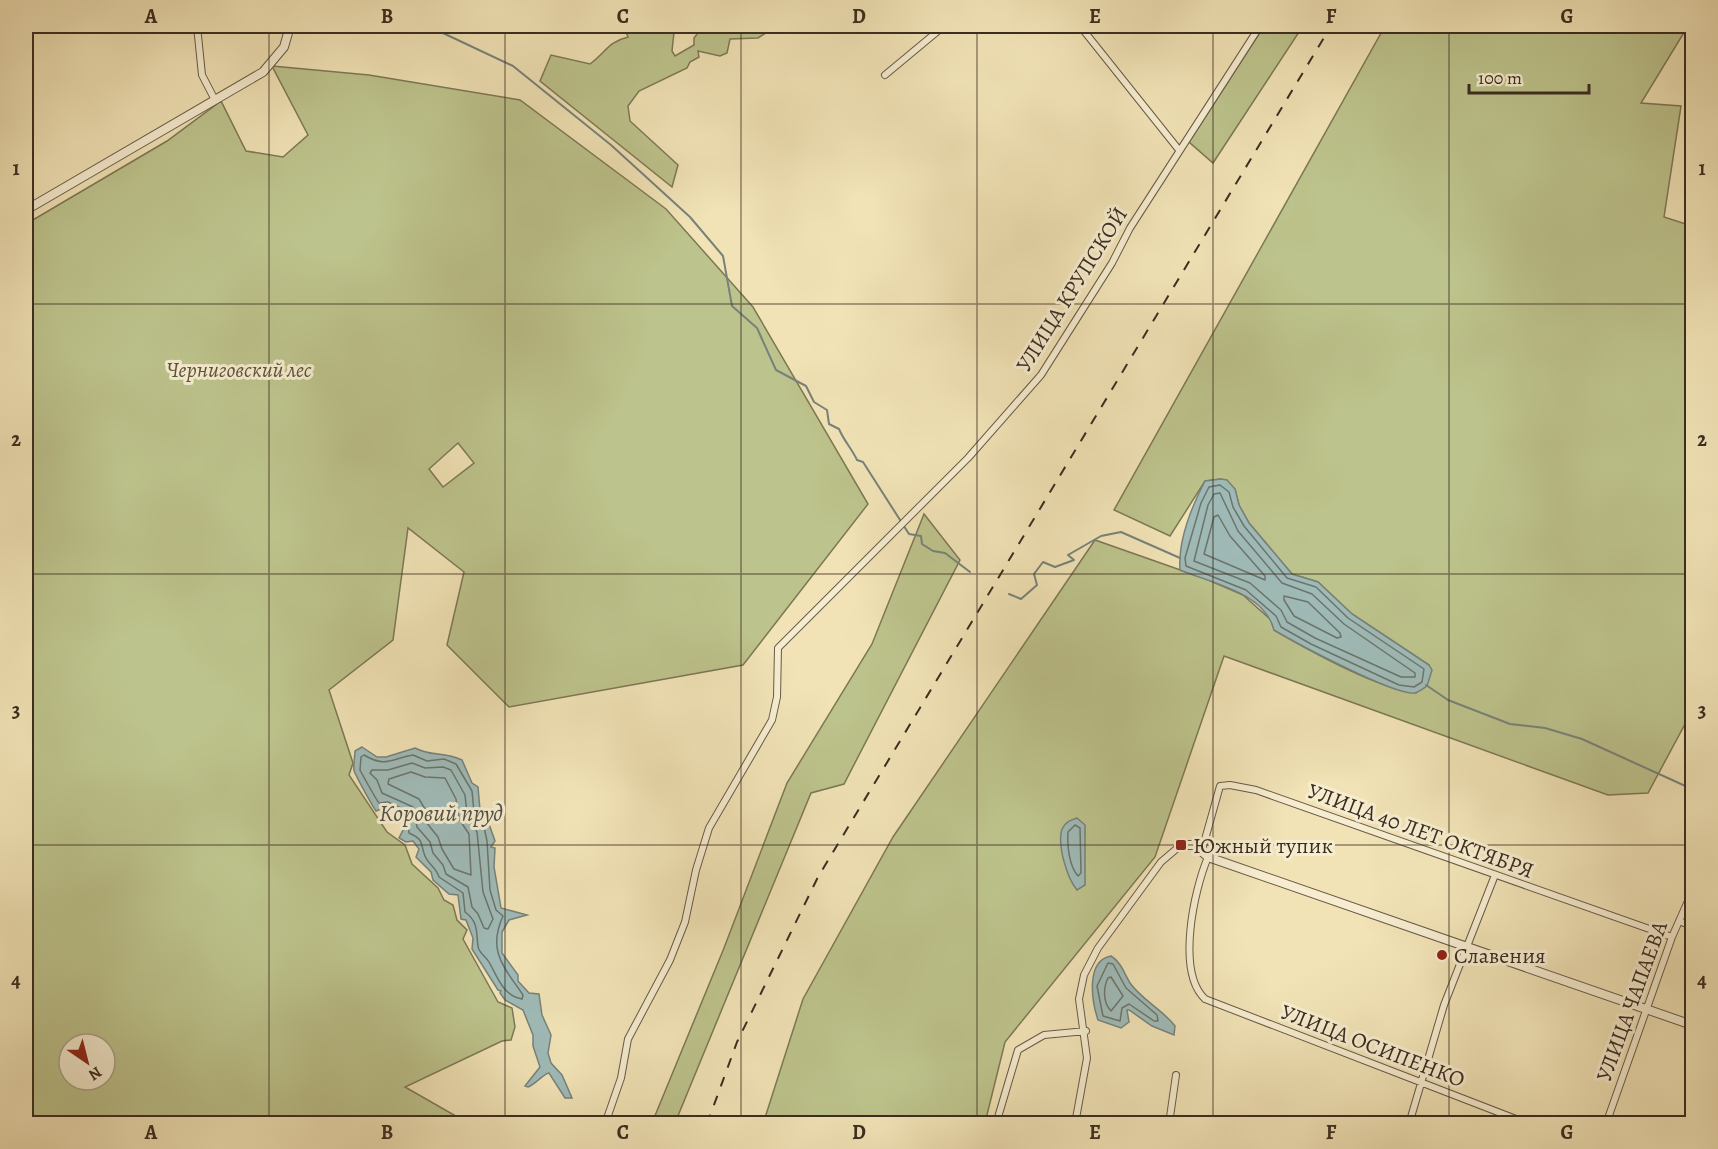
<svg xmlns="http://www.w3.org/2000/svg" width="1718" height="1149" viewBox="0 0 1718 1149" font-family="Alegreya,serif">
  <style>
    .green { fill: #bdc38c; stroke: #7c7856; stroke-width: 1.5; fill-rule: evenodd }
    .water { fill: #9fbbb8; stroke: #77827b; stroke-width: 1.5 }
    .lines { fill: none; stroke-linecap: round; stroke-linejoin: round }
    .shore { stroke: #6c746c; stroke-width: 1.5 }
    .stream { stroke: #77827b; stroke-width: 2 }
    .minor-casing { stroke: #685a46; stroke-width: 8 }
    .tertiary-casing { stroke: #685a46; stroke-width: 10 }
    .minor { stroke: #f6edd0; stroke-width: 6 }
    .tertiary { stroke: #f6edd0; stroke-width: 8 }
    .rail { stroke: #3a2d20; stroke-width: 2; stroke-dasharray: 10 10; stroke-linecap: butt }
    .grid { fill: none; stroke: #3a2d20; stroke-width: 1.5; stroke-opacity: 0.55 }
    .poi-dot { fill: #8f2418; stroke: #f6edd0; stroke-width: 2 }
    .labels { text-anchor: middle; stroke-width: 6; stroke-linejoin: round; paint-order: stroke }
    .street-label { font-size: 22px; fill: #3a2d20; stroke: #f6edd0 }
    .park-label { font-size: 22px; font-style: italic; fill: #5b523b; stroke: #f6edd0 }
    .poi-label { font-size: 22px; fill: #3a2d20; stroke: #f6edd0; text-anchor: start }
    .water-label { font-size: 24px; font-style: italic; fill: #535046; stroke: #f6edd0 }
    .neatline { fill: none; stroke: #3a2d20; stroke-width: 2 }
    .grid-label { font-size: 20px; text-anchor: middle; font-weight: bold; fill: #3a2d20 }
  </style>
  <rect width="100%" height="100%" fill="#f1e3b6"/>
  <filter id="stains"><feTurbulence type="fractalNoise" baseFrequency=".00333" numOctaves="4"/><feColorMatrix values="0 0 0 0 .2 0 0 0 0 .09 0 0 0 0 .02 0 0 0 .5 -.17"/></filter>
  <radialGradient id="worn" r=".72"><stop offset=".6" stop-color="#630" stop-opacity="0"/><stop offset="1" stop-color="#630" stop-opacity=".3"/></radialGradient>
  <path class="green" d="M623 26H649L650 29 663 26 674 32 672 51 675 56 694 45V38L703 26H777L758 38 730 39 727 53 720 56 698 51 699 57 690 62 687 68 639 91 628 106 630 121 678 165 672 187 540 81 551 55 590 64C606 52 608 42 628 37Z
    M1264 26H1303L1213 163 1189 142Z
    M1385 26H1688L1641 103 1681 106 1664 217 1692 226V711L1648 793 1608 795 1224 656 1155 857 1005 1042 985 1123 763 1124 803 999 893 837 1095 540 1206 579 1243 595 1271 620 1274 630C1310 651 1377 688 1416 693L1429 665 1352 614 1318 582 1292 574 1249 523 1239 505 1235 489 1221 479 1205 481 1170 536 1114 510Z
    M272 66 369 75 520 100 666 209 753 307 868 504 743 665 509 707 447 645 464 572 408 528 393 640 329 690 353 763 349 775 387 832 405 845 412 864 438 888 444 900 453 905 457 920 467 930 463 939 498 1002 512 1008 515 1027 511 1040 502 1041 405 1087 468 1123H26V224L167 141 221 101 246 151 283 157 308 135ZM458 443 474 463 443 487 429 469ZM69 1044H105V1080H69Z
    M924 514 960 560 844 784 811 793 675 1123H652L724 948 787 783 872 644Z"/>
  <path class="water" d="M1221 479 1227 480 1235 489 1239 505 1249 523 1292 574 1318 582 1352 614 1429 665 1432 670 1427 686C1424 688 1419 692 1415 693 1395 696 1296 643 1274 630 1264 592 1211 583 1180 570 1178 541 1192 506 1205 481Z
    M362 747 377 757H386L415 748C432 757 443 751 462 760L472 783 478 787 480 810 485 813 495 841 491 847 495 848 494 867 501 908 527 915 509 920 502 932V953L518 975V981L529 993 539 994 542 1015 551 1035 548 1053 551 1063 562 1075 572 1098H565L549 1073C543 1074 536 1084 528 1087L525 1086 540 1067 533 1046V1035L523 1010 505 1000 500 993 501 991 498 990 472 949 473 938 466 920 461 919 458 895 449 894 433 880 431 872 416 857 419 849 413 841 406 842 399 838 404 828 403 815 386 807 376 811C373 807 354 773 354 770 353 765 355 757 355 751Z
    M1077 818 1085 825V885L1077 890C1067 878 1057 845 1062 829 1065 822 1071 820 1077 818Z
    M1111 956C1121 962 1124 973 1130 983 1142 1000 1162 1009 1175 1026L1174 1035 1152 1026 1129 1010H1127L1129 1022 1121 1028 1098 1020C1092 1002 1085 961 1111 956Z"/>
  <g class="lines">
    <path class="shore" d="M1220 485 1229 492 1233 507 1244 526 1287 578 1316 587 1348 618 1424 669 1422 682 1414 687 1399 685 1311 644 1281 627 1276 616 1246 590 1186 566 1185 558 1201 503 1209 487Z
      M1220 493 1238 531 1282 583 1312 594 1344 624 1415 673V677H1401L1315 638 1287 622 1281 610 1250 583 1194 561 1208 505 1214 494Z
      M1218 515 1230 536 1265 576V580L1204 554 1214 517Z
      M1284 596 1308 602 1340 633 1341 637 1337 638 1294 616 1284 600Z
      M364 755C386 768 390 759 413 755L427 761 444 759 456 764 472 791 474 812 484 827 487 841 490 890 496 910 503 916C487 951 504 967 523 995L522 999C503 996 497 976 489 962 486 957 478 952 478 946 476 933 479 922 465 912L463 893 439 877C436 867 428 864 425 856 420 844 425 840 409 833L407 811 388 802 379 803C377 801 362 774 360 770L361 757Z
      M412 763 425 768 443 767 451 770 465 795 467 814 477 832 483 892 493 919 488 929 484 928 478 914 472 907 468 887 446 874 443 865 433 853 430 842 417 827 413 807 382 793 377 780 370 773 372 770H388Z
      M411 772 425 777 445 778 456 799 459 819 469 834 471 875 454 869 442 849 438 837 426 822 425 809 419 799 388 784 389 779Z
      M1075 825 1080 828 1081 873 1078 876C1069 866 1067 845 1068 832Z
      M1108 963 1113 964 1126 988 1157 1015 1158 1021H1154L1129 1004 1122 1008 1120 1021 1103 1016 1097 986Z
      M1111 977 1123 996 1111 1011C1103 1003 1103 988 1108 978Z"/>
    <path class="stream" d="M428 26 513 66 611 145 690 217 723 256 732 306 757 328 776 370 806 386 814 402 827 410 829 424 839 429C844 441 852 449 857 460L863 462 909 534 921 536 922 544 933 551 945 553 970 572
      M1009 594 1021 599 1037 585 1034 574 1043 562 1055 567 1074 560 1068 555 1101 536 1121 532 1180 558
      M1426 685 1448 700 1510 724 1545 728 1582 739 1692 789"/>
    <g class="minor-casing">
      <path id="minor" d="M197 26 202 75 215 100
        M1080 26 1179 150
        M885 75 944 26
        M1202 850 1220 786 1230 785 1256 790 1672 937
        M1208 857C1194 890 1176 972 1205 999L1529 1124
        M1679 921 1692 926
        M605 1124 621 1078 628 1039 670 960 685 922 696 870 709 828 772 720 777 697 778 648 968 458 1041 375 1112 263 1130 228 1260 26
        M996 1124 1018 1050 1044 1035 1086 1031
        M1075 1124 1087 1058 1079 999 1084 975 1098 948 1161 862 1181 845
        M1169 1124 1176 1075
        M1409 1124 1444 1005 1495 875
        M1606 1124 1672 937 1692 892"/>
    </g>
    <g class="tertiary-casing">
      <path id="tertiary" d="M26 210 263 72 284 47 290 26
        M1181 845H1194L1208 857 1692 1025"/>
    </g>
    <use href="#minor" class="minor"/>
    <use href="#tertiary" class="tertiary"/>
    <path class="rail" d="M707 1124 737 1042 818 877 1331 26"/>
  </g>
  <path class="grid" d="M269 26V1124M505 26V1124M741 26V1124M977 26V1124M1213 26V1124M1449 26V1124M26 304H1692M26 574H1692M26 845H1692"/>
  <g class="poi-dot">
    <rect x="1175" y="839" width="12" height="12" rx="3"/>
    <circle cx="1442" cy="955" r="6"/>
  </g>
  <g class="labels">
    <g class="street-label">
      <text transform="translate(1071 289) rotate(-58)" y="8">УЛИЦА КРУПСКОЙ</text>
      <text transform="translate(1421 830) rotate(20)" y="8">УЛИЦА 40 ЛЕТ ОКТЯБРЯ</text>
      <text transform="translate(1631 1001) rotate(-70)" y="8">УЛИЦА ЧАПАЕВА</text>
      <text transform="translate(1373 1045) rotate(21)" y="8">УЛИЦА ОСИПЕНКО</text>
    </g>
    <g class="park-label">
      <text x="239" y="377">Черниговский лес</text>
    </g>
    <g class="poi-label">
      <text x="1193" y="853">Южный тупик</text>
      <text x="1454" y="963">Славения</text>
    </g>
    <g class="water-label">
      <text x="441" y="821">Коровий пруд</text>
    </g>
  </g>
  <rect width="1718" height="1149" fill="none" stroke="#f1e3b6" stroke-width="66"/>
  <g transform="translate(87 1062) rotate(145)"><circle r="28" fill="#f6edd0" stroke="#aba08a" stroke-width="1.5"/>
  <path d="M0-4.5L10 22L0 15L-10 22Z" fill="#8f2418"/>
  <text y="-9" font-size="16" font-weight="bold" text-anchor="middle" fill="#3a2d20">N</text>
  </g>
  <path d="M1469 84v9h120v-9" fill="none" stroke="#3a2d20" stroke-width="3"/>
  <text x="1478" y="84" font-size="18" fill="#3a2d20" stroke="#f6edd0" stroke-width="4.5" paint-order="stroke">100 m</text>
  <rect x="33" y="33" width="1652" height="1083" class="neatline"/>
  <g class="grid-label">
    <text x="151" y="23">A</text>
    <text x="387" y="23">B</text>
    <text x="623" y="23">C</text>
    <text x="859" y="23">D</text>
    <text x="1095" y="23">E</text>
    <text x="1331" y="23">F</text>
    <text x="1567" y="23">G</text>
    <text x="16" y="175">1</text>
    <text x="1702" y="175">1</text>
    <text x="16" y="446">2</text>
    <text x="1702" y="446">2</text>
    <text x="16" y="717">3</text>
    <text x="1702" y="717">3</text>
    <text x="16" y="987">4</text>
    <text x="1702" y="987">4</text>
    <text x="151" y="1139">A</text>
    <text x="387" y="1139">B</text>
    <text x="623" y="1139">C</text>
    <text x="859" y="1139">D</text>
    <text x="1095" y="1139">E</text>
    <text x="1331" y="1139">F</text>
    <text x="1567" y="1139">G</text>
  </g>
  <rect width="100%" height="100%" filter="url(#stains)"/>
  <rect width="100%" height="100%" fill="url(#worn)"/>
</svg>
